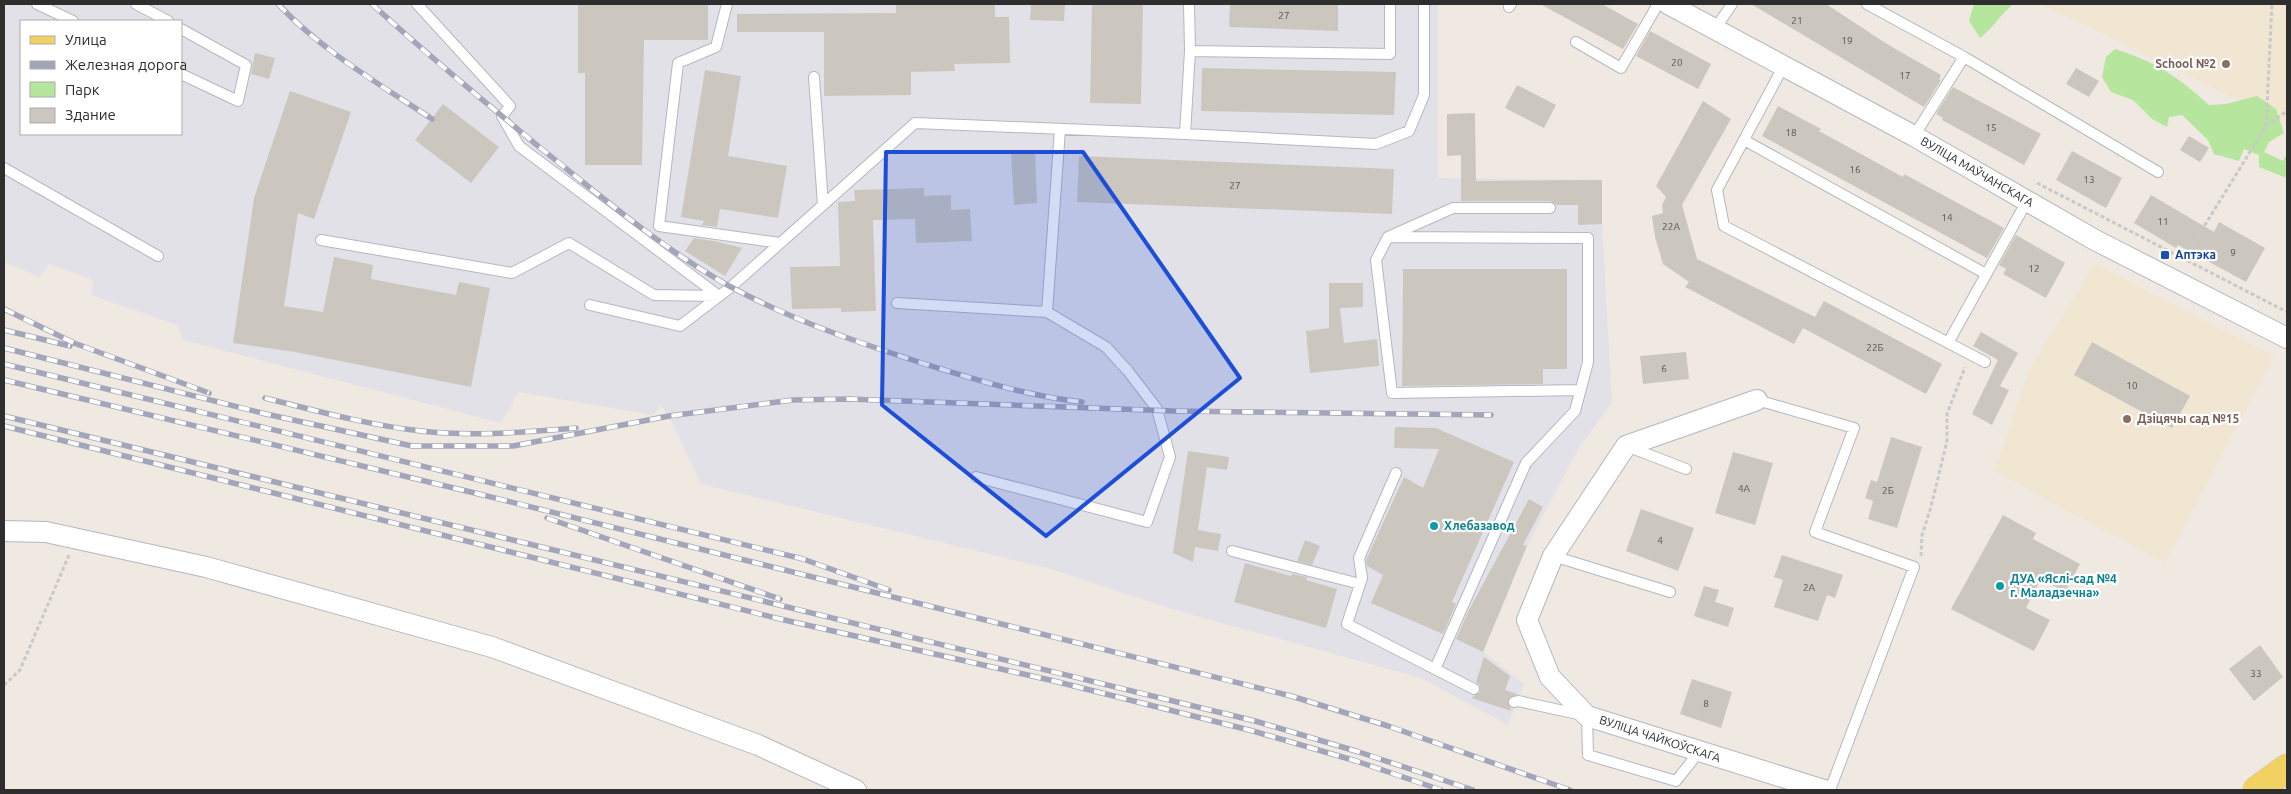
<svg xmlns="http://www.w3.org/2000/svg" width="2291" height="794" viewBox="0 0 2291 794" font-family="Ubuntu,sans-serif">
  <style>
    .industrial { fill: #e3e1e8; fill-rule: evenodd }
    .education { fill: #f0e6d1 }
    .green { fill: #b6e59e }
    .building { fill: #cbc7bf }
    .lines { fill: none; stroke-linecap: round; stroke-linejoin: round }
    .service-casing { stroke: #b4b7c1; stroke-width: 12 }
    .minor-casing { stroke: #b4b7c1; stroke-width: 22 }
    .primary-casing { stroke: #c9c9c9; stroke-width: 29 }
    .path { stroke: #c9c9c9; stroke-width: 3; stroke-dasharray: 4 2.5; stroke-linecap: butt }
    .service { stroke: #fff; stroke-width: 10 }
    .minor { stroke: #fff; stroke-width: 20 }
    .primary { stroke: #f2d163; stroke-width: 28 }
    .rail-casing { stroke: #a3a6b8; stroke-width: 5.5 }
    .rail { stroke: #fff; stroke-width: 4; stroke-dasharray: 11; stroke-linecap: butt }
    .marked { fill: #1d4ed8; fill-opacity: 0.2; stroke: #1d4ed8; stroke-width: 4; stroke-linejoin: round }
    .education-dot { fill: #8d6e63; stroke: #fff; stroke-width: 2 }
    .transit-dot { fill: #1a4fb4; stroke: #fff; stroke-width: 2 }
    .culture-dot { fill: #0f9aa8; stroke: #fff; stroke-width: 2 }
    .labels { text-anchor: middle; stroke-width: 4.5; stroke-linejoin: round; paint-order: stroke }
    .number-label { font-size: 10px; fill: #555452 }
    .education-label { font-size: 12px; font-weight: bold; fill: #785e54; stroke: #fff; text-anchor: end }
    .street-label { font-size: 12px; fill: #2e2e2e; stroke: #fff }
    .transit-label { font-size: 12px; font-weight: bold; fill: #164399; stroke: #fff; text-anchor: start }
    .culture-label { font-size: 12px; font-weight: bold; fill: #0d838f; stroke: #fff; text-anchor: start }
  </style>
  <rect width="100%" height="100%" fill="#efe9e1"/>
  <path class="industrial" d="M4 4H1438V178L1602 180V224L1612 403 1579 447 1527 546 1507 588 1510 589 1483 652 1524 684 1508 725 1421 678 1182 612 1051 569 701 484 669 416 661 405 653 415 519 392 501 423 183 340 177 325 91 295 93 280 49 264 39 277 4 262ZM21 21H181V134H21Z"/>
  <path class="education" d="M2041 4H2287V124Z
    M2095 264 2274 356 2165 563 1994 471 2031 366Z"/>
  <path class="green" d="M1974 4H2013C2001 14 1993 28 1980 38L1969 21Z
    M2115 49C2156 62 2177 76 2209 105L2226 104 2257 96 2276 109 2284 133 2269 142 2264 152 2283 161 2287 153V178L2259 167V155L2244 149 2239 161 2214 154 2208 140 2182 115 2169 117 2167 127 2152 119 2133 100 2111 92 2102 77 2106 57Z"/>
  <path class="building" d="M578 4H708V40H644L642 165H585V73H578Z
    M896 4H995V17H1009L1010 63 954 64 955 71 911 72V95L824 96V32H737V14L896 13Z
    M1031 4H1065L1064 21 1030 20Z
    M1092 4H1143L1141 104 1090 103Z
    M1230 4H1338V31L1229 27Z
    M1540 4H1602L1638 24 1623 49Z
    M1751 4H1826L1887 44 1941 75 1939 79 1941 80 1924 107Z
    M1650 31 1711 64 1698 89 1636 56Z
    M255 53 275 58 269 79 251 74Z
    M1202 68 1396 72 1394 115 1201 111Z
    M2076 68 2099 81 2089 97 2066 84Z
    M705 70 741 76 728 156 787 166 778 218 720 209 717 227 702 225 704 221 681 217Z
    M1517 85 1556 105 1544 128 1505 108Z
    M1953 87 2041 134 2024 165 1942 120 1943 118 1936 114Z
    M290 91 351 112 314 219 298 213 284 306 323 312 334 257 373 265 371 279 456 295 459 282 490 288 471 387 295 352 233 343 254 198Z
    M1703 101 1731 119 1682 205 1697 259 1815 317 1824 301 1942 364 1926 394 1803 328 1794 344 1685 287 1689 282 1663 264 1655 237 1652 216 1663 213 1662 205 1666 197 1656 186Z
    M443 104 499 147 471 183 415 140Z
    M1778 106 1821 129 1819 131 1903 177 1904 174 2004 228 1987 258 1762 136Z
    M1475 113 1476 181 1602 180V224L1578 225V205H1556L1550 201H1461V155L1447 156V114Z
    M2189 136 2209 148 2200 162 2180 150Z
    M1035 150 1037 203 1014 205 1011 152Z
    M2072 151 2122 178 2106 208 2056 180Z
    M1079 156 1394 169 1392 214 1077 202Z
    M924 188V196L951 195V210L970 209 972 241 916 243 915 219 873 220 876 311 841 312V308L792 309 790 267 840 266 838 202 855 201 854 190Z
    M2151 195 2214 232 2219 222 2265 248 2246 282 2178 245 2176 248 2134 223Z
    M2016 235 2065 263 2046 298 2003 274 2006 269 1999 265Z
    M694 238 714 241 742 248 725 276 685 251Z
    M1403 269H1567V369H1543V384L1402 386Z
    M1329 283H1363V307L1340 308 1344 343 1377 339 1379 366 1310 373 1306 331 1329 328Z
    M1981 332 2018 353 2000 386 2009 390 1992 425 1972 414 1998 360 1973 346Z
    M2092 342 2190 396 2172 428 2074 375Z
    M1686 352 1689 379 1643 384 1640 356Z
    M1395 427 1436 428 1514 462 1452 602 1456 604 1443 634 1371 603 1383 575 1367 566 1366 560 1404 477 1423 488 1439 449 1394 448Z
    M1891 437 1922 447 1897 528 1868 519 1873 501 1865 498 1871 480 1877 482Z
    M1188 451 1229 457 1227 470 1207 467 1198 530 1221 534 1218 551 1195 547 1193 562 1173 553Z
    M1733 452 1773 463 1755 525 1715 513Z
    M1529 499 1543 507 1523 545 1527 546 1483 652 1456 639 1469 610Z
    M1641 509 1694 528 1678 571 1626 551Z
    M2003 515 2036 533 2033 539 2080 564 2065 592 2041 579 2026 608 2050 620 2034 651 1951 609Z
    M1305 540 1320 546 1312 565 1297 561Z
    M1782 555 1843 575 1835 598 1827 595 1818 621 1774 607 1783 580 1774 577Z
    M1245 563 1291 576 1292 574 1307 577 1306 580 1337 589 1326 628 1234 602Z
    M1704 586 1719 590 1715 602 1734 608 1728 627 1694 616Z
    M2260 645 2283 677 2254 701 2229 669Z
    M1484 657 1510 676 1505 690 1517 694 1508 700 1511 711 1471 698 1480 692V686L1476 682Z
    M1692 679 1732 692 1721 728 1680 714Z"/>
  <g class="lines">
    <g class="service-casing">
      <path id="service" d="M37 4 73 21
        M136 4 168 21
        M417 4 510 106 502 116 519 146 719 296
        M727 4 716 47 678 63 659 226 780 243
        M1189 4 1190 51 1390 54V4
        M1867 4 1964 57 1914 136
        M1509 7 1511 4
        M181 29 246 65 238 101 181 74
        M1715 29 1732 4
        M1576 42 1621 68 1658 4
        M1190 51 1185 134 1376 144 1409 131 1424 95V4
        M1964 57 2158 172
        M1783 67 1717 190 1724 226 1985 362
        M814 77 823 205
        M1744 140 1986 274
        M4 168 158 256
        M1388 237 1376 260 1392 393 1580 390
        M321 240 512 273 569 243 654 295 719 296
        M897 303 1047 312
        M590 305 680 326 731 287 915 123 1185 134
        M1948 343 2027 201
        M1757 400 1854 428 1815 532 1914 567 1830 790
        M1629 447 1686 469
        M1396 473 1359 558 1362 578 1347 624 1474 689
        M976 477 1147 522 1170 457 1157 409 1128 371 1106 347 1047 312 1060 129
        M1232 551 1360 584
        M1553 556 1670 592
        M1435 669 1526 463 1575 411 1588 362V238L1388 237 1453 208H1550
        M1514 702 1518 701 1587 716 1588 755 1676 781 1699 752"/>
    </g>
    <g class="minor-casing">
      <path id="minor" d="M1668 4 1914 136 2095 240 2287 338
        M1757 400 1626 446 1553 556 1527 620 1550 677 1587 716 1824 790
        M4 531 46 532 206 567 492 647 758 745 856 790"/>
    </g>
    <g class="primary-casing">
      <path id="primary" d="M2257 790 2287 768"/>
    </g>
    <path class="path" d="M2266 126 2287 111
      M2037 183 2287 312
      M2184 259 2266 126 2272 4
      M1921 556 1922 535 1931 507 1947 441V414L1965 367
      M4 685 20 670 69 555"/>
    <use href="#service" class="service"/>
    <use href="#minor" class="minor"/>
    <use href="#primary" class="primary"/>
    <g class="rail-casing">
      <path id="rail" d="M278 4C321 50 379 84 432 119
        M372 4C427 55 485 102 543 150 603 198 664 250 731 287 792 320 859 343 925 364 977 380 1028 396 1082 402
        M4 309 74 343 209 393
        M4 330 70 346
        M4 348 266 414 412 446H513L669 416 793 400 849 399 1174 411 1491 415
        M4 364 803 559 889 590
        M4 380 483 495 1291 696 1388 726 1570 790
        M265 398C317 411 368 425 421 431 473 437 525 432 576 428
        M4 416 1255 721 1359 752 1473 790
        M4 426 780 619 1054 681 1253 731 1356 761 1441 790
        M547 518 780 599"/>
    </g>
    <use href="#rail" class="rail"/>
  </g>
  <path class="marked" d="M886 152H1083L1240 378 1046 536 882 405Z"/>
  <g class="education-dot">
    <circle cx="2226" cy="64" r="5"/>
    <circle cx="2127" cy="419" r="5"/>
  </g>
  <rect class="transit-dot" x="2160" y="250" width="10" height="10" rx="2.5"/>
  <g class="culture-dot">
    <circle cx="1434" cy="526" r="5"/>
    <circle cx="2000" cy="586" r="5"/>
  </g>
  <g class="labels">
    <g class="number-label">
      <text x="1284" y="19">27</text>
      <text x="1797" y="24">21</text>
      <text x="1847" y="44">19</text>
      <text x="1677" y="66">20</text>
      <text x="1905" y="79">17</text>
      <text x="1991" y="131">15</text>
      <text x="1791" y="136">18</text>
      <text x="1855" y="173">16</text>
      <text x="2089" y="183">13</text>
      <text x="1235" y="189">27</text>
      <text x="1947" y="221">14</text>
      <text x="2163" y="225">11</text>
      <text x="1671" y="230">22А</text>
      <text x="2233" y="256">9</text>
      <text x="2034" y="272">12</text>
      <text x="1875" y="351">22Б</text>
      <text x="1664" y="372">6</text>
      <text x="2132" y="389">10</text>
      <text x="1744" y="492">4А</text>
      <text x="1888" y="494">2Б</text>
      <text x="1660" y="544">4</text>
      <text x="1809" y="591">2А</text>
      <text x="2256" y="677">33</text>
      <text x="1706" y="707">8</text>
    </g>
    <g class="education-label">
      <text x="2216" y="68">School №2</text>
      <text x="2137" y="423" text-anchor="start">Дзіцячы сад №15</text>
    </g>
    <g class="street-label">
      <text transform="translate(1977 172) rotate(30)" y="4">ВУЛІЦА МАЎЧАНСКАГА</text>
      <text transform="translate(1660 739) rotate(18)" y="4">ВУЛІЦА ЧАЙКОЎСКАГА</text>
    </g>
    <g class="transit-label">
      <text x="2175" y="259">Аптэка</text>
    </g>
    <g class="culture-label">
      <text x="1444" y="530">Хлебазавод</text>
      <text x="2010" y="583">ДУА «Яслі-сад №4<tspan x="2010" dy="14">г. Маладзечна»</tspan></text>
    </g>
  </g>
  <rect width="2291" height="794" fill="none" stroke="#2e2e2e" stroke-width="10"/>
  <rect x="20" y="20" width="162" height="115" fill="#ffffff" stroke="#ababab"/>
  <rect x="30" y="36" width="25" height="8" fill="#f2d163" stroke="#ababab"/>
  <text x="65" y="45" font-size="15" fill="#2e2e2e">Улица</text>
  <rect x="30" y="61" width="25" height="8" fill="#a3a6b8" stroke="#ababab"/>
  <text x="65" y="70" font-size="15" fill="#2e2e2e">Железная дорога</text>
  <rect x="30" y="82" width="25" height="15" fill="#b6e59e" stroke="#ababab"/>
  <text x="65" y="95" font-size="15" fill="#2e2e2e">Парк</text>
  <rect x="30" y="108" width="25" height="15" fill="#cbc7bf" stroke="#ababab"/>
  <text x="65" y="120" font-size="15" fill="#2e2e2e">Здание</text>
</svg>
